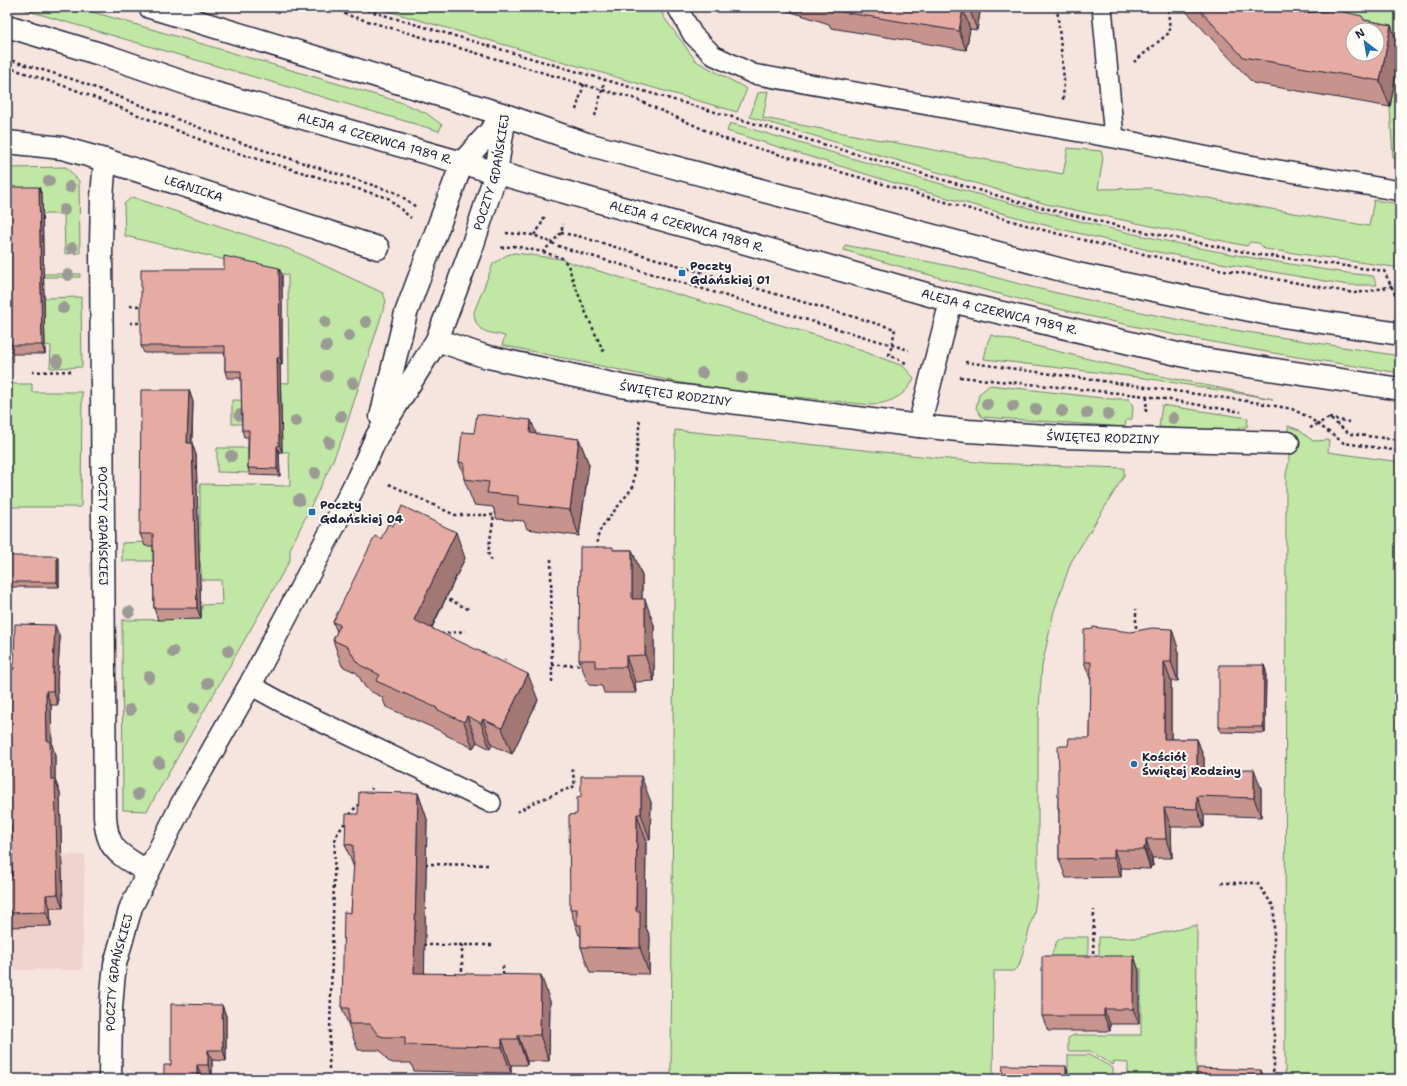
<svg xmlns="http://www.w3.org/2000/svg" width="1407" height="1086" viewBox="0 0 1407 1086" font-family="'Shantell Sans',sans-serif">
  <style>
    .built { fill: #f1d3cd }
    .green { fill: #c0e7a3; stroke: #71846f }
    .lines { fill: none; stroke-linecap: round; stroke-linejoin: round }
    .service-casing { stroke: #22223b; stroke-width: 22 }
    .minor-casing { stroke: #22223b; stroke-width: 25 }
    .secondary-casing { stroke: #22223b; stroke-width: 25 }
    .path { stroke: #22223b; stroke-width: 2.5; stroke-dasharray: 3 3; stroke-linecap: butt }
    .service { stroke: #fdfcf7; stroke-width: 19 }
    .minor { stroke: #fdfcf7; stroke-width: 22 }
    .secondary { stroke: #fdfcf7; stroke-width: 22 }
    .tree { fill: #9b9a95 }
    .wall { fill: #c6948d; stroke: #22223b }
    .shaded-wall { fill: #a17873; stroke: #22223b }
    .building { fill: #e6aca4; stroke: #22223b; fill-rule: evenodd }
    .poi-dot { fill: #1f6fb2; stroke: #fdfcf7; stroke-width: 1.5 }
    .labels { text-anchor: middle; stroke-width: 4; stroke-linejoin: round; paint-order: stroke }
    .street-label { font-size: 12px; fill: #22223b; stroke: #fdfcf7 }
    .poi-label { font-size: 12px; font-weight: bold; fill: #22223b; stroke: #fdfcf7; text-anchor: start }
  </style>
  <rect width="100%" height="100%" fill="#f6e4de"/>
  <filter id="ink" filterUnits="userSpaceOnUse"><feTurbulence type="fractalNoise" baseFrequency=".025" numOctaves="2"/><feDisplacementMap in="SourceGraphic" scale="8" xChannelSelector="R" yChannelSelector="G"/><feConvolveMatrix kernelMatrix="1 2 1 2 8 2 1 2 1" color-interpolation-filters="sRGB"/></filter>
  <g filter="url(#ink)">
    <path class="built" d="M85 855 82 970H7V856Z"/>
    <path class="green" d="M15 7H76L400 102 426 113 442 125 439 131Z
      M374 7H661L663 16 696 61 747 89 737 112Z
      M1267 7H1400V50L1377 30H1353Z
      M1400 51V159L1393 158 1390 107Z
      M768 91 763 118 1063 174 1068 148 1101 151 1103 158 1098 189 1150 188 1369 226 1374 200 1400 204V270L1399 268 1387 266 1265 249 1259 243 1250 242 1247 246 1046 204 750 117 758 93Z
      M730 123C909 174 1087 231 1271 261 1305 266 1339 273 1373 276L1377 285H1348L1157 252 1052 227 901 185 727 131Z
      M66 167 79 181 80 253 65 254 64 214H42L7 196V168Z
      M132 197 289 249 383 293 386 301 342 439 329 469 290 549V560L147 811 123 810 122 620 201 619 202 605 222 604 221 580H202L200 561H122V543L145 542 181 546 182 551H200V484L290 486 289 452H282L244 424H232V400L267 401V382L289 383 288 275 125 236 124 204Z
      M845 245 960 268 1031 287 1145 313 1215 327 1400 356V373C1339 363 1278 355 1218 343 1092 320 967 287 844 250Z
      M515 253 561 259 575 264 835 341 903 366 914 378C906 396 890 403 871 405L720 389 681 383 502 345 505 336C488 332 475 333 474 312L493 264 507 255Z
      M7 274H80V277H7Z
      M81 297 82 367 50 368 51 346 45 345 44 298Z
      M991 335 1146 373 1273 399 1145 378 984 359 988 341Z
      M7 384H32V392H82L81 507H7Z
      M990 385 1111 399H1129L1133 406 1132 419 1126 420 1125 427 982 417 976 408 979 394Z
      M1162 405 1248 418 1247 427H1239L1237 433 1159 427Z
      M1288 426 1299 430 1313 441 1329 440 1328 452 1400 462V1079H1285L1286 474 1289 462Z
      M675 430 986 463 1124 468V476L1071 562 1054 611 1042 666 1038 721V885L1034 913 1019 966 1013 971H994L993 1079H671Z
      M217 448H251L250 473 217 472Z
      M1197 925 1196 1079H1068V1055H1089L1113 1068V1077H1128V1063L1114 1062 1113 1065 1090 1051H1068V1038L1074 1035H1141V969H1103L1099 960V937L1139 938Z
      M1063 937H1088V960L1050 958 1057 941Z"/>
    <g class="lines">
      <g class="service-casing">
        <path id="service" d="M677 7 693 35 713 55 753 74 1114 138 1244 164 1400 191
          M1102 7 1114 138
          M250 685 294 709 491 803"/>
      </g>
      <g class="minor-casing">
        <g id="minor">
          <path id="s1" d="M7 142 62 148 105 160 378 248"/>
          <path id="s2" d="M105 160 102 197 101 245 105 816C107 852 120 854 148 872"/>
          <path id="s3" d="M437 340 484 356 621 386 667 394 919 426 968 431 1063 437 1288 443"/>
          <path d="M381 417 406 313 462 163 505 115"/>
          <path d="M919 426 951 301"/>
          <path id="s4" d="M110 1079 111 1008 113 983 115 964 131 907 182 804 250 685 336 522 358 478 377 436 437 340 473 244 496 173 505 115"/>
        </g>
      </g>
      <g class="secondary-casing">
        <g id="secondary">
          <path d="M150 7 505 115 587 144 1077 274 1269 314 1400 334"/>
          <path id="s5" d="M7 26 110 57 211 92 951 301 1190 357 1400 389"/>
        </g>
      </g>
      <path class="path" d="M283 7 294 10 308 7
        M334 7 347 15 602 90 633 98 725 139 1047 231 1119 249 1196 265 1354 293 1370 291 1400 284
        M356 7 739 119 940 179 1023 203 1131 229 1254 254 1384 271 1397 298H1400
        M1057 7 1064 80 1063 102
        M7 59 75 80 226 138 397 193 416 207
        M1134 62 1170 32 1168 7
        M7 67 73 89 221 148 388 198 411 218
        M576 110 584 84
        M595 116 605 79
        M506 233 534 235 561 247 909 350
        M561 233 578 236 895 329 892 345 889 355 906 363
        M534 235 540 227 545 215
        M501 248 514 246 543 252 561 233 563 224
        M543 252 562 258 568 265 575 286 586 313 604 353
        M130 306H143
        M130 323H143
        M965 362 1254 402 1292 409 1308 417 1344 443 1400 451
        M32 372 74 371
        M960 377 1147 396 1241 412
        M1146 412 1147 396
        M1329 418 1349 422
        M1310 428 1329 418 1350 434 1400 440
        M389 484 455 515H494L488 553 493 563
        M597 549V539L601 528 633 487 640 418
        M551 559 552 682
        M444 597 470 610
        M441 634 465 631
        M1136 634V609
        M502 665 505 659
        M552 665H584
        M369 795 372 788
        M517 812 535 802 575 786 572 767
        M350 815 354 809 360 804
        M425 864 491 865
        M1221 883H1257L1274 907V1069L1271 1079
        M423 945H492
        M1093 959 1094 910
        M503 966V976
        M462 977V945
        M329 1069 335 842 336 836 346 821"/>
      <use href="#service" class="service"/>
      <use href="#minor" class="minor"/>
      <use href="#secondary" class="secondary"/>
    </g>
    <g class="tree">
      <circle cx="49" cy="181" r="6"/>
      <circle cx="70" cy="187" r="6"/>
      <circle cx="64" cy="210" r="6"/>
      <circle cx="72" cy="248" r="6"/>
      <circle cx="68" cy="275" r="6"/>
      <circle cx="63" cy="308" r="6"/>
      <circle cx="325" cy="322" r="6"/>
      <circle cx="366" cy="322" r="6"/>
      <circle cx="349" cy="336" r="6"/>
      <circle cx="326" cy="346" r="6"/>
      <circle cx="57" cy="361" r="6"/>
      <circle cx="702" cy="373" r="6"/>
      <circle cx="327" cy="376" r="6"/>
      <circle cx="742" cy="378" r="6"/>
      <circle cx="353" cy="383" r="6"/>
      <circle cx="987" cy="404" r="6"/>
      <circle cx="1013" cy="406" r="6"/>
      <circle cx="1036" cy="409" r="6"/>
      <circle cx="1062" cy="411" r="6"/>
      <circle cx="1087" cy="413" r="6"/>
      <circle cx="1108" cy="414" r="6"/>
      <circle cx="240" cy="415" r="6"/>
      <circle cx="341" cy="416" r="6"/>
      <circle cx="1173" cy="418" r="6"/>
      <circle cx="296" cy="421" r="6"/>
      <circle cx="329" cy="442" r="6"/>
      <circle cx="231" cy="456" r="6"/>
      <circle cx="315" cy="473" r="6"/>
      <circle cx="299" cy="500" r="6"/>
      <circle cx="129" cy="612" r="6"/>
      <circle cx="228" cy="651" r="6"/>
      <circle cx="173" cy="652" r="6"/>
      <circle cx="149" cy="677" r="6"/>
      <circle cx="208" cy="683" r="6"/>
      <circle cx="194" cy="708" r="6"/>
      <circle cx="130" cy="710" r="6"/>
      <circle cx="178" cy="738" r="6"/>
      <circle cx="159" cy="763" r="6"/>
      <circle cx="138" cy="794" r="6"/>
    </g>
    <path class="wall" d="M776 7H981L977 30 970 29 966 50 831 28 829 24Z
      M1184 7H1306L1308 12 1364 20 1391 25 1400 51 1390 107 1253 83 1184 9Z
      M7 187 42 195 45 354H7Z
      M282 275V365H280L282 452H279L280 476 250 475 248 468V437H244L242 430 241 378H227L225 371V353H144L141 346Z
      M189 390 193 402 192 443 196 455 201 619 158 620 154 608 153 546H145L140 534Z
      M474 433 536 434 579 439 589 465 579 536 527 529 524 521 497 519 493 507 474 505 464 479V476L459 462Z
      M381 539 465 558 432 628 538 700 512 754 492 745 490 749 477 742 473 748 446 735 445 733 386 707 382 697 370 691 365 687 357 673 342 666 333 640 337 632 333 622Z
      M614 550H632L642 576V599L654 625V681L635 682 636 693H604L602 686 589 685 579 660Z
      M7 556 59 561V587H7Z
      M60 638 57 683 58 705H51L52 745 55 755V780L60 793 63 908H50L51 926 7 927V876H12V833L9 825 8 796H7V669H14Z
      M1178 648V681H1171V739H1197L1204 758V770L1261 788V817L1204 815V827H1171L1172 858H1152L1153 866H1151L1150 869 1121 868V877L1066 878 1059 859V813L1058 808 1059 769 1068 746 1090 738 1091 681 1084 662Z
      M1264 665 1266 671 1265 733 1221 732 1219 727Z
      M418 793 427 819 424 973 550 1001 549 1061H527V1065H511V1073L414 1071 411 1063H393L388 1061 380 1050H358L342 1008 351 913 354 868 345 844 358 814Z
      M651 802 650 840H646L645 925 650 937 649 974 590 973 581 947V937L580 935H579L570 909 577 814Z
      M1134 956 1139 971V1024H1110V1031H1048L1042 1016Z
      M222 1005 226 1016V1061L212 1060V1076L201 1075 171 1065Z"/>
    <path class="shaded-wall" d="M971 7H981L977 30 970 11Z
      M1305 7H1306L1315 31 1304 13Z
      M963 9 970 29 966 50 959 31Z
      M1391 25 1400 51 1390 107 1380 81Z
      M39 187 42 195 45 354 42 345Z
      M279 268 282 275V365L280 358Z
      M277 358 280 365 282 452 279 445Z
      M189 390 193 402 191 455 187 443Z
      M531 420 541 446 530 433Z
      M579 439 589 465 579 536 570 510Z
      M192 443 196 455 201 619 197 608Z
      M277 446 279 452 280 476 277 469Z
      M456 532 465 558 423 645 414 620Z
      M632 550 642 576V625L632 599Z
      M57 556 59 561V587L57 582Z
      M645 599 654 625V681L645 655Z
      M55 625 60 638 57 683 58 705 53 691V669Z
      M1172 629 1178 648V681L1171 662Z
      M626 656 635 682 636 693 626 667Z
      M1164 662 1171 681V757L1164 739Z
      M1264 665 1266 671 1265 733 1263 727Z
      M528 674 538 700 512 754 502 728Z
      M46 691 51 705 52 745 55 755V780L60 793 63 908 58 894 47 741Z
      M467 716 477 742 473 748 464 722Z
      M483 719 492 745 490 749 481 723Z
      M1197 739 1204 758V789L1197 770Z
      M1254 769 1261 788V817L1254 798Z
      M641 776 651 802 650 840 641 814Z
      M418 793 427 819 424 999 414 973Z
      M1197 796 1204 815V827L1197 809Z
      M1164 808 1171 827 1172 858 1166 839Z
      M637 814 646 840 645 925 650 937 649 974 640 948 636 911Z
      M1146 839 1152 858 1153 866 1146 847Z
      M1144 847 1151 866 1150 869 1144 850Z
      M1114 850 1121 868V877L1114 858Z
      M46 895 50 908 51 926 46 912Z
      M1134 956 1139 971V1024L1133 1009Z
      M541 975 550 1001 549 1061 540 1035Z
      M222 1005 226 1016V1061L223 1050Z
      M1104 1009 1110 1024V1031L1104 1016Z
      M518 1035 527 1061V1065L518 1039Z
      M502 1039 511 1065V1073L502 1047Z
      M208 1050 212 1060V1076L208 1065Z
      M197 1065 201 1075V1079H197Z
      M1066 1066 1068 1072V1079H1066Z
      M1261 1070 1263 1075V1079H1261Z"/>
    <path class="building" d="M824 7H971L970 11 963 9 959 31 824 9Z
      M1197 7H1305L1304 13 1335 10 1362 16 1364 20 1391 25 1380 81 1243 57ZM1353 30H1377V54H1353Z
      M7 187H39L42 345H7Z
      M224 256 279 268 280 358H277L279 445 277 446V469L248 468 249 430H242L241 371H225V346H141V269H224Z
      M141 390H189L187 443H192L197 608H154L153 534H140Z
      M477 414 531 420 530 433 579 439 570 510 518 504V496L487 493 489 482 464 479V463L459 462 462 432 474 433Z
      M402 506 456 532 414 620 528 674 502 728 483 719 481 723 467 716 464 722 436 709 437 708 376 681 380 675 360 665 356 661 348 647 333 640 340 625 333 622 375 536 381 539 388 524 393 526Z
      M580 547H613V550H632V599H645V655L626 656V667H595V660H579Z
      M7 556H57V582H7Z
      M15 624 55 625 53 669V691H46L47 741H50L51 779H55L58 894 46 895V912L7 913V876H12L11 825H9L7 782V669H14Z
      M1093 627 1130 632 1152 628 1172 629 1171 662H1164V739H1197V770L1254 769V798L1197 796V809L1164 808 1166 839H1146V847H1144V850H1114V858L1059 859V808H1058V769H1059L1058 746H1068L1069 738H1090L1091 662H1084V630L1093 629Z
      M1219 665H1264L1263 727H1219Z
      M581 776H641V814H637L636 911H640V948L581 947V925H577V909H570L569 815 577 814V798L581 797Z
      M359 792 418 793 414 973 541 975 540 1035H518V1039H502V1047L405 1045V1037H384L378 1035 370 1024H349V1008H342L344 912 351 913 354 861H353V845L345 844 346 814H358Z
      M1042 956H1134L1133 1009H1104V1016H1042Z
      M171 1004 222 1005 223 1050H208V1065H197V1079H164V1065H171Z
      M1003 1065 1066 1066V1079H1002Z
      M1197 1068 1261 1070V1079H1197Z"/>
  </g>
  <g class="poi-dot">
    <rect x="678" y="269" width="8" height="8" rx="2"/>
    <rect x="308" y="508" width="8" height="8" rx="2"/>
    <circle cx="1134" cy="764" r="4"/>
  </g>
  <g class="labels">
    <g class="street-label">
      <text dy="4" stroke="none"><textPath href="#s5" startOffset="385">ALEJA 4 CZERWCA 1989 R.</textPath></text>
      <text dy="4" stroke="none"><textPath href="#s4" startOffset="996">POCZTY GDAŃSKIEJ</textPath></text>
      <text dy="4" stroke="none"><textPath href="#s1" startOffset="193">LEGNICKA</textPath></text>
      <text dy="4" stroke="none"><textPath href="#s5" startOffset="709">ALEJA 4 CZERWCA 1989 R.</textPath></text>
      <text dy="4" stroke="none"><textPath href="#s5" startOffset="1033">ALEJA 4 CZERWCA 1989 R.</textPath></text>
      <text dy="4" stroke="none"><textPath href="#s3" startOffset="245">ŚWIĘTEJ RODZINY</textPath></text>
      <text dy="4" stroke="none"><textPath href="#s3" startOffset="675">ŚWIĘTEJ RODZINY</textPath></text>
      <text dy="4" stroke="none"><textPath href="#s2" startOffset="366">POCZTY GDAŃSKIEJ</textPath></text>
      <text dy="4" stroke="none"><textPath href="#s4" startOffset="107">POCZTY GDAŃSKIEJ</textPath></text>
    </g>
    <g class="poi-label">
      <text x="690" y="270">Poczty<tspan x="690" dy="14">Gdańskiej 01</tspan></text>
      <text x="320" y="509">Poczty<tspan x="320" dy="14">Gdańskiej 04</tspan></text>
      <text x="1142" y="761">Kościół<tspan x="1142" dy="14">Świętej Rodziny</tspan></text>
    </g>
  </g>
  <rect width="1407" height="1086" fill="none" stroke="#fdfcf7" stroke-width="24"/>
  <rect x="12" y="12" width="1383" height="1062" fill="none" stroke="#22223b" stroke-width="1.5" filter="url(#ink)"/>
  <g transform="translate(1365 42) rotate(329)"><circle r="19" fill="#fdfcf7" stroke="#a5a5ac"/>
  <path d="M0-3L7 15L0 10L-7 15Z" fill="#1f6fb2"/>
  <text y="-6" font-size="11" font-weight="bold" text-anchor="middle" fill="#22223b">N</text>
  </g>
</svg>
